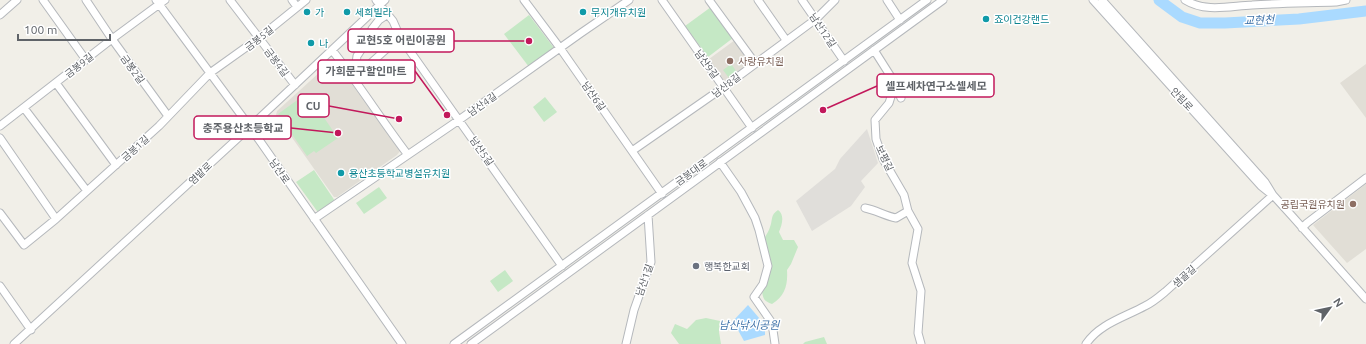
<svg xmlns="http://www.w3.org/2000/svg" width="1366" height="344" viewBox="0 0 1366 344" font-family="Ubuntu,'Noto Sans KR',sans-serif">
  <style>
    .industrial { fill: #e0deda }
    .education { fill: #e1ded6 }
    .green { fill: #c5e8c5 }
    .water { fill: #aadaff }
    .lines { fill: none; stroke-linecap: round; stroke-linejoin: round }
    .river { stroke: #aadaff; stroke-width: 11 }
    .minor-casing { stroke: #b5b8bc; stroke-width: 9 }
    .minor { stroke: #fff; stroke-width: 7 }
    .culture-dot { fill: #0f9aa8; stroke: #fff; stroke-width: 1.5 }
    .education-dot { fill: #8d6e63; stroke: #fff; stroke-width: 1.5 }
    .worship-dot { fill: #6b7280; stroke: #fff; stroke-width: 1.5 }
    .labels { text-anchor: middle; stroke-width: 3; stroke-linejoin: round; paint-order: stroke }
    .culture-label { font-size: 10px; fill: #0d838f; stroke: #fff; text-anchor: start }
    .street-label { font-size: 10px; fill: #5f6368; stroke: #fff }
    .education-label { font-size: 10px; fill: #785e54; stroke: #fff; text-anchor: start }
    .worship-label { font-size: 10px; fill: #5b616d; stroke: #fff; text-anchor: start }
    .water-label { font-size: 11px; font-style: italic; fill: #4174aa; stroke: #fff }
    .leader { fill: none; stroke: #c2185b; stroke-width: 1.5 }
    .callout-dot { fill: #c2185b; stroke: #fff; stroke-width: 1.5 }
    .callout { fill: #fff; stroke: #c2185b; stroke-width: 1.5 }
    .callout-label { font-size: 11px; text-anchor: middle; font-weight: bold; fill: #5f6368 }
  </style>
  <rect width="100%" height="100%" fill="#f1efe8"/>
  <path class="industrial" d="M867 129 878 163 861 181 865 187 851 206 812 231 796 201 835 169 840 159Z"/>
  <path class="education" d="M735 40 752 64 726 83 709 59Z
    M332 61 336 62 400 151 397 155 337 197H334L276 115 277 111Z
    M1366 64V118L1340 83Z
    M1366 184V249L1347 263 1313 225Z"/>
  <path class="green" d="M711 7 733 38 708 57 685 26Z
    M529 15 554 48 529 67 504 34Z
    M731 64 737 72 729 78 723 70Z
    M307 93 338 138 316 153 314 151 307 156 278 114Z
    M545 97 557 112 544 122 533 107Z
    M314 170 335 201 319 212 317 211 296 182Z
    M379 187 387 198 364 214 356 203Z
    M778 210C785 215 782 225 779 232L783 240H794L798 247 791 264 787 270C788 285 785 296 772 304 764 301 763 299 762 291 774 272 770 259 764 239 766 235 769 231 770 227 773 220 770 215 778 210Z
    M505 270 513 281 498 292 490 281Z
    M706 318 720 321 719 332 721 344H679L671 333 675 324 687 329 696 320Z
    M824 337 827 344H803L805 342Z"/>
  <path class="water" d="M748 305 765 325V335L744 341 733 321Z"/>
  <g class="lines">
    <path class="river" d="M1159 0 1182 17 1200 23H1225L1299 19 1366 11"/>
    <g class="minor-casing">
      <path id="minor" d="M43 0 86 60
        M86 0 112 39 168 116
        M156 0 250 127 402 344
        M230 0 295 85
        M292 0 297 7
        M376 0 393 21 400 37 562 266
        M524 0 560 48 662 194
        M662 0 752 128
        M709 0 755 63
        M758 0 786 40
        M802 0 844 61
        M887 0 900 20
        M1093 0 1261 186 1271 194
        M1102 0 1265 182 1273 195 1292 216 1366 299
        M1185 0C1206 13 1230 6 1252 5 1280 3 1308 3 1336 2L1346 0
        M0 15 17 0
        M332 50C359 84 382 121 408 155
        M874 50 893 80 901 98
        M354 78 357 56 367 41 372 29 379 20 388 14
        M354 78 400 37
        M56 83 116 165
        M895 84 889 103 875 120 876 139 883 159 904 195 908 211 918 229 912 263 921 291 918 333 921 344
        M24 108 87 191
        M0 126 112 39 165 0
        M0 138 56 219 159 126 210 73 259 38 306 0
        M632 151 724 87 816 19 835 0
        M720 162 741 192 755 218 759 230 768 266 763 284 754 297 772 323 775 344
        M865 208C876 210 885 216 896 218L908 211
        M0 213 24 245 56 219
        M314 219 459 120 581 33 629 0
        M1302 228 1307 223 1366 178
        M0 286 31 330
        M14 344 250 127 385 0
        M454 344 927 0
        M471 344 943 0
        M626 344 634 310 651 262 648 215
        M1086 344C1099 324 1125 317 1145 306 1152 303 1159 297 1165 292L1273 195"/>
    </g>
    <use href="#minor" class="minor"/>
  </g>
  <g class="culture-dot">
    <circle cx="307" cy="12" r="4"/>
    <circle cx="347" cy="12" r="4"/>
    <circle cx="583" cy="12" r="4"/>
    <circle cx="986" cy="19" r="4"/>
    <circle cx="311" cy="43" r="4"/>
    <circle cx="341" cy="173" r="4"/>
  </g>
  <g class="education-dot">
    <circle cx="730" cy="61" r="4"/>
    <circle cx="1353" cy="204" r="4"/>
  </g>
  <circle class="worship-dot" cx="696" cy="266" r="4"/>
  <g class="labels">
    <g class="culture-label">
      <text x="315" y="16">가</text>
      <text x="355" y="16">세희빌라</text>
      <text x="591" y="16">무지개유치원</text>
      <text x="994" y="23">죠이건강랜드</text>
      <text x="319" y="47">나</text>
      <text x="349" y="177">용산초등학교병설유치원</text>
    </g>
    <g class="street-label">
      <text transform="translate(823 30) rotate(56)" y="4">남산12길</text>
      <text transform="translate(259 38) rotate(-38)" y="4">금봉5길</text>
      <text transform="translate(277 62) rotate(53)" y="4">금봉4길</text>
      <text transform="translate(707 64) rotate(54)" y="4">남산9길</text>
      <text transform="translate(79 65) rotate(-38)" y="4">금봉9길</text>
      <text transform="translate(133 69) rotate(54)" y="4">금봉2길</text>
      <text transform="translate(726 85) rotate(-37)" y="4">남산8길</text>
      <text transform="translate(594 96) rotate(55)" y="4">남산6길</text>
      <text transform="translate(1182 99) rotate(47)" y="4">안림로</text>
      <text transform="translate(482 104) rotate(-35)" y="4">남산4길</text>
      <text transform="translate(135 148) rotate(-42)" y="4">금봉1길</text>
      <text transform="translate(482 151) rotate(55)" y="4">남산5길</text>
      <text transform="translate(885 158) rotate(65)" y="4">보평길</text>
      <text transform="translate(280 171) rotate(55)" y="4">남산로</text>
      <text transform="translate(691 172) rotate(-36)" y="4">금봉대로</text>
      <text transform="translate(200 173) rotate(-43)" y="4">염밭로</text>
      <text transform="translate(1184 276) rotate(-42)" y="4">샘골길</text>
      <text transform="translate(644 280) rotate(-71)" y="4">남산1길</text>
    </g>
    <g class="education-label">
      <text x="738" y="65">사랑유치원</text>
      <text x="1345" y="208" text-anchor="end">공립국원유치원</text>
    </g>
    <g class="worship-label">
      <text x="704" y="270">행복한교회</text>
    </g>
    <g class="water-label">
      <text transform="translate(1259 20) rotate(-2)" y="4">교현천</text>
      <text x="749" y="329">남산낚시공원</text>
    </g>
  </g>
  <path class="leader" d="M529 41L454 41M447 115L415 71M823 110L877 86M399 119L329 106M338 133L291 128"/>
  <g class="callout-dot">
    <circle cx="529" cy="41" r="4"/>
    <circle cx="447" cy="115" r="4"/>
    <circle cx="823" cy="110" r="4"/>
    <circle cx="399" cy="119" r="4"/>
    <circle cx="338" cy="133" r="4"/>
  </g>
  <g class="callout">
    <rect x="348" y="29" width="106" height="23" rx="4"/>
    <rect x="318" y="60" width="97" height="23" rx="4"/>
    <rect x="877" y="74" width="117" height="23" rx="4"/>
    <rect x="298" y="94" width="31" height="23" rx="4"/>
    <rect x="194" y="116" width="97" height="23" rx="4"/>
  </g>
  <g class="callout-label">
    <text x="401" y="44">교현5호 어린이공원</text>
    <text x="366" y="75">가희문구할인마트</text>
    <text x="936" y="90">셀프세차연구소셀세모</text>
    <text x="313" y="110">CU</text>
    <text x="243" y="132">충주용산초등학교</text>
  </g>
  <g transform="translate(1330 308) rotate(57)" stroke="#ffffff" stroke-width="3" paint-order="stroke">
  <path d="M0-3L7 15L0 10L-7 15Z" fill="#5f6368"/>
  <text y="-6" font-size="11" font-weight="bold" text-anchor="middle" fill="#5f6368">N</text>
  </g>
  <path d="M18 34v6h92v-6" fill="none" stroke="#5f6368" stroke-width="2"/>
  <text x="24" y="34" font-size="12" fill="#5f6368" stroke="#ffffff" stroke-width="3" paint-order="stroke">100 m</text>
</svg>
